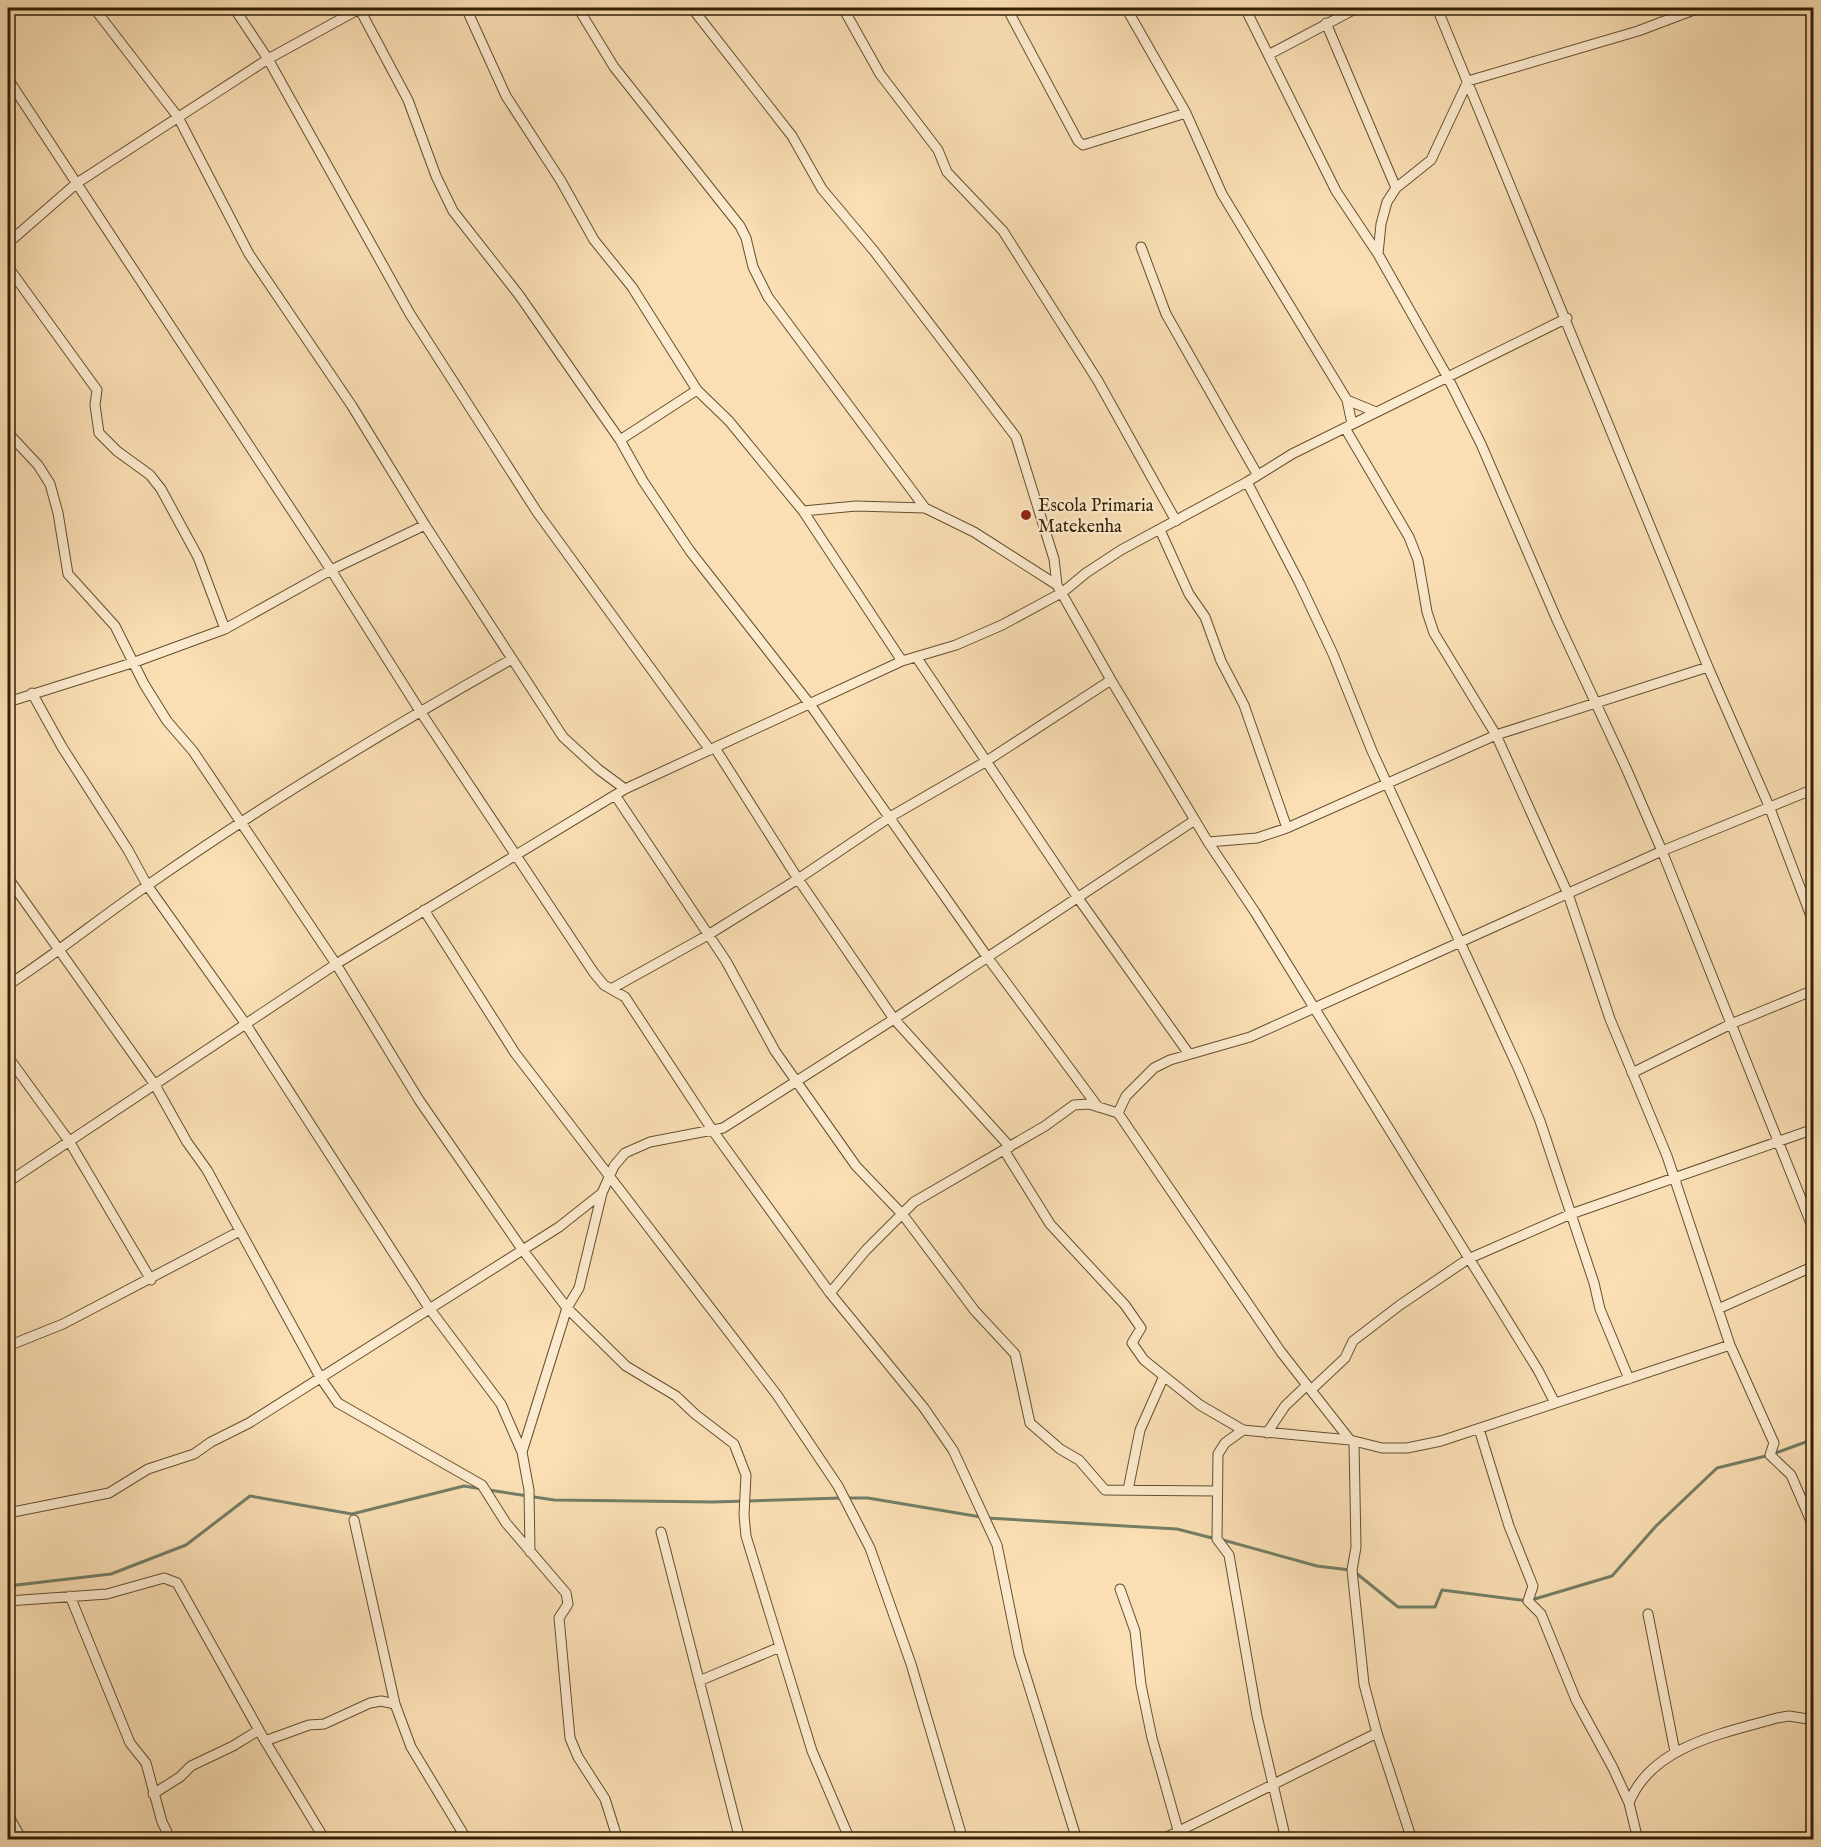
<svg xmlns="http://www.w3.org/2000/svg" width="1821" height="1847" viewBox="0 0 1821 1847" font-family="'IM FELL English',serif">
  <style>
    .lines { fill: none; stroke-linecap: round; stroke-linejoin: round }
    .stream { stroke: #737e66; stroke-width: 3 }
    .street-casing { stroke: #644f2e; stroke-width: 11 }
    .street { stroke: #fceace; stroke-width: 9 }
    .poi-dot { fill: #8f2418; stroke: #fceace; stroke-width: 2 }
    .labels { text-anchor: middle; stroke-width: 4.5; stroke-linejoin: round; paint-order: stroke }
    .poi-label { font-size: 18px; fill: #321f02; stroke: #fceace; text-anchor: start }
  </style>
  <rect width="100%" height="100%" fill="#fadfb4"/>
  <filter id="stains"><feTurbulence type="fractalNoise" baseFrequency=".00333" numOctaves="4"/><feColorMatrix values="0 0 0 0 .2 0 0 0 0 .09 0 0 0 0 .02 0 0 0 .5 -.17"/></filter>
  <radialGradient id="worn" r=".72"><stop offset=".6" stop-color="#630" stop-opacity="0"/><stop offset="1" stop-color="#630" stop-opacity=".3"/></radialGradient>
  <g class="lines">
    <path class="stream" d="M489 1490 554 1500 713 1502 841 1498
      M848 1498H868L981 1517
      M987 1518 1177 1529 1216 1539
      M1223 1540 1317 1566 1350 1570
      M1356 1573 1398 1607H1435L1442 1590 1528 1601 1612 1576 1656 1526 1717 1468 1770 1455 1814 1439
      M8 1586 111 1574 186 1545 250 1496 352 1514 464 1486 482 1489"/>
    <g class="street-casing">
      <path id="street" d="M94 8 178 117 249 254 352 406 425 525 563 737 598 769 625 789
        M234 8 268 59 410 314 537 512 710 750
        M359 8 408 100 436 176 453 211 519 295 620 440 643 481 690 551 809 703 988 958 1098 1107
        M466 8 506 96 561 181 594 240 632 287 697 390 729 421 803 511 902 661
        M578 8 614 67 740 226 746 238 753 267 768 297 925 508
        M692 8 792 136 822 189 874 251 1016 437 1054 559 1057 585
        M843 8 880 74 938 150 947 172 1003 231 1098 381 1176 521
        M1007 8 1078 141 1083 145 1186 113
        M1126 8 1186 113 1222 194 1347 400 1352 424
        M1245 8 1336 191 1378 254 1447 376 1481 444 1557 620 1626 768 1662 851 1814 1231
        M1437 8 1708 667 1769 806 1814 924
        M1326 23 1396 188
        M1270 54 1357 8
        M8 79 331 570 420 711 594 973 604 985 625 997 713 1131 830 1293 924 1408 953 1450 997 1545 1019 1654 1077 1840
        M8 243 77 183 268 59 361 8
        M1141 247 1166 314 1257 474
        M1378 254 1381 224 1387 202 1396 188 1431 160 1468 81 1638 31 1699 8
        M8 267 97 390 95 405 99 433 117 451 150 475 161 489 198 557 225 629
        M1347 400 1376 412
        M1345 428 1409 537 1418 560 1427 612 1434 633 1496 735 1568 894 1610 1019 1667 1156 1730 1345 1774 1443 1770 1455 1791 1475 1814 1528
        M8 433 38 465 50 484 58 513 68 574 115 626 144 684 167 721 193 751 336 964 419 1100 522 1249 567 1308 522 1452
        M620 440 697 390
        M1247 482 1300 584 1333 654 1372 751 1519 1070 1540 1121 1594 1283 1600 1309 1629 1379
        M803 511 856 506 925 508 974 532 1057 585 1111 680 1208 842 1255 912 1538 1370 1555 1403
        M1160 530 1189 594 1205 617 1221 661 1244 705 1287 828
        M917 658 1078 898 1189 1054
        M32 693 62 747 128 850 147 885 245 1023 429 1308 501 1404 522 1452 529 1490 530 1552
        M8 702 135 662 225 629 331 570 425 525
        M715 748 798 879 894 1019 1010 1147
        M615 795 726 961 775 1051 856 1166 903 1215 975 1311 1015 1354 1030 1423 1060 1449 1079 1460 1105 1490 1217 1491
        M1208 842 1257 838 1287 828 1496 735 1708 667
        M8 878 155 1085 187 1142 207 1170 320 1377 338 1403 482 1485 506 1523 566 1593 568 1604 559 1618 570 1738 578 1757 605 1799 618 1840
        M424 910 515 1053 777 1395 838 1486 870 1548 911 1664 963 1840
        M8 985C56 954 101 917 148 885 265 803 388 729 512 659
        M611 989 708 935 798 879 890 817 985 762 1111 680
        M8 1057 69 1141 151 1280
        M1632 1073 1731 1024 1814 990
        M1118 1113 1126 1096 1154 1068 1170 1060 1250 1037 1662 851 1814 789
        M1004 1150 1050 1224 1125 1305 1141 1328 1132 1343 1144 1360 1200 1405 1243 1430 1350 1440 1382 1448H1407L1441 1441 1730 1345
        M8 1182 336 964 625 789 902 661 956 645 1002 625 1063 592 1086 573 1121 550 1247 482 1292 454 1567 318
        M602 1193 579 1288 567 1308 626 1366 676 1396 695 1414 734 1444 746 1475 744 1515 746 1536 812 1751 850 1840
        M830 1293 866 1250 914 1202 1045 1126 1074 1105 1089 1104 1118 1113 1281 1352 1350 1440
        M1718 1309 1814 1266
        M8 1346 63 1324 240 1231
        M1311 1390 1345 1358 1353 1341 1400 1305 1468 1259 1571 1214 1814 1129
        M1479 1429 1509 1526 1533 1586 1528 1601 1541 1614 1576 1700 1613 1768 1629 1803 1638 1840
        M1243 1430 1225 1443 1218 1454 1217 1539 1229 1555 1257 1716 1286 1840
        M1267 1433 1285 1406 1307 1385
        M1354 1443 1356 1547 1352 1570 1364 1684 1377 1733 1412 1840
        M1128 1490 1140 1430 1164 1376
        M8 1513 109 1493 148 1469 194 1454 211 1442 249 1423 559 1227 602 1193 614 1166 625 1153 650 1142 723 1128 894 1019 1195 820
        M354 1520 395 1704 411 1747 467 1840
        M661 1532 740 1840
        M1120 1589 1135 1631 1141 1685 1152 1738 1178 1830
        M70 1596 130 1743 146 1763 162 1822 171 1840
        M8 1601 107 1594 164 1578 177 1583 265 1741 325 1840
        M1648 1614 1675 1752
        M699 1681 780 1647
        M265 1741 309 1725 324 1724 370 1703 381 1701 395 1704
        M153 1794 180 1777 191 1766 233 1746 259 1730
        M1629 1803C1651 1746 1724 1733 1777 1718L1789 1716 1814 1720
        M8 1815 22 1840
        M1161 1840 1377 1733"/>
    </g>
    <use href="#street" class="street"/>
  </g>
  <circle class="poi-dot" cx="1026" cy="515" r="6"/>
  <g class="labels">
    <g class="poi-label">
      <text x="1038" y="511">Escola Primaria<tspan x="1038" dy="21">Matekenha</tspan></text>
    </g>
  </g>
  <rect width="1821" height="1847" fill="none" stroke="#fadfb4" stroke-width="30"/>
  <rect x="9" y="9" width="1803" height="1829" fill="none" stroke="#321f02" stroke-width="3"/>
  <rect x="15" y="15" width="1791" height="1817" fill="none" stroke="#321f02" stroke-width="1.5"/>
  <rect width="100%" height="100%" filter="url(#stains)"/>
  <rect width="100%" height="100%" fill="url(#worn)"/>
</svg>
